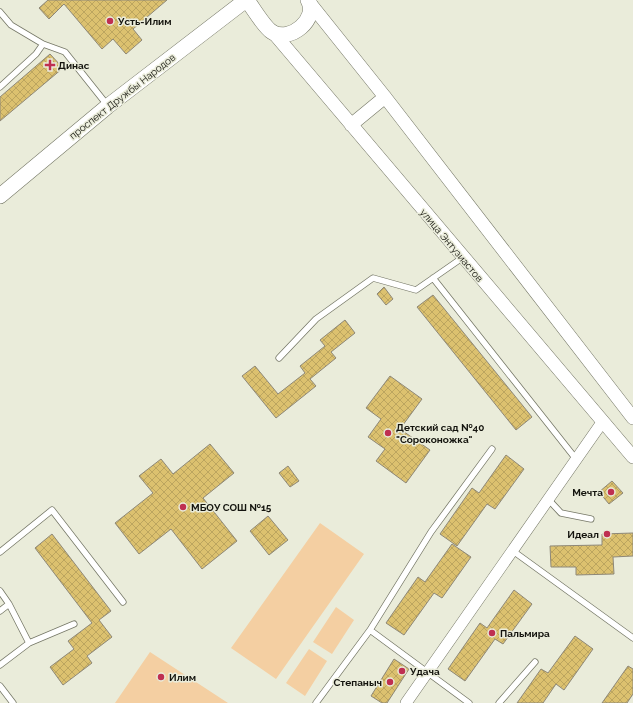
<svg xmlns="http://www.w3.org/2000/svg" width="633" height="703" viewBox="0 0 633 703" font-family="Raleway,sans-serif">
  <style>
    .pitch { fill: #f4cfa2 }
    .building { fill: url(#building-cross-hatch); stroke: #8e8878 }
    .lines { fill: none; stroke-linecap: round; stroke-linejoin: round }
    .service-casing { stroke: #757766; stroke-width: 7 }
    .minor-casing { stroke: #757766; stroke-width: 12 }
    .tertiary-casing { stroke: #757766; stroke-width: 14 }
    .secondary-casing { stroke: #757766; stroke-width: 16 }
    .service { stroke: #fff; stroke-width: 5.5 }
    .minor { stroke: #fff; stroke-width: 11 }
    .tertiary { stroke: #fff; stroke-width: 13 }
    .secondary { stroke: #fff; stroke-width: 15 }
    .poi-dot { fill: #bf2f51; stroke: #eaecda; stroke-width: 1.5 }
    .labels { text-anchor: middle; stroke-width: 3; stroke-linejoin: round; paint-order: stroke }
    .poi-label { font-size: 10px; font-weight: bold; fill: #14140e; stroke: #eaecda; text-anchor: start }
    .street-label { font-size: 10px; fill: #14140e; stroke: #eaecda }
  </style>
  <defs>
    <pattern id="building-cross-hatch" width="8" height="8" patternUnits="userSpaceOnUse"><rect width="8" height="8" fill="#dcc16f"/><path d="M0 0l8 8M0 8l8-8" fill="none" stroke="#bca55f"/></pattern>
  </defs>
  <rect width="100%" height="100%" fill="#eaecda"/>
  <path class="pitch" d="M320 523 364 554 276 679 231 648Z
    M336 607 354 620 332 654 313 642Z
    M309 649 327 661 305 696 286 683Z
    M150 652 228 703H115Z"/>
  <path class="building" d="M48 0H167L133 29 142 40 126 54 113 39 102 49 64 4 49 19 39 8Z
    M50 54 63 68 0 121V97Z
    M384 287 393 299 386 305 377 294Z
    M433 295 532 417 516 430 417 307Z
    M345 320 355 333 331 352 336 358 310 379 316 386 276 418 242 376 255 366 278 394 305 373 300 366 325 346 320 340Z
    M390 376 422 399 400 429 430 450 406 483 376 461 385 449 368 437 381 419 366 408Z
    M210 444 234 473 203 498 237 541 202 569 171 529 139 554 115 523 153 493 139 476 161 459 173 474Z
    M506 455 524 469 495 509 487 504 457 546 440 534 472 488 479 493Z
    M288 466 299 481 290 487 279 473Z
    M612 481 623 493 609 504 599 492Z
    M268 516 288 540 269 555 250 531Z
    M633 533V556L613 557 614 574 576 575V567H551L550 546 602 545V534Z
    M52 534 111 611 99 620 112 637 87 656 92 663 63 685 50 667 74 649 68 641 92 623 35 548Z
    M452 544 471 557 442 598 434 593 404 635 386 623 418 577 425 582Z
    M514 590 532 604 503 644 495 639 465 681 448 669 480 623 487 628Z
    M575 636 593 649 564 690 556 684 543 703H517L541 669 548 673Z
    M394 659 409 669 387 703H382L371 696Z
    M628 666 633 669V694L627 703H602Z"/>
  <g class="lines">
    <g class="service-casing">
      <path id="service" d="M0 12 11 25 43 44 65 52 108 106
        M0 87 36 54 43 44
        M433 278 576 459
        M279 358 316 319 373 278 416 290 462 258
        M548 499 561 513 591 519
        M513 551 633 638
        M0 552 52 510 123 602
        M0 591 9 604
        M0 611 9 604 29 643 0 665
        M29 643 74 624
        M0 686 13 703
        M316 703 370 630
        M469 703 370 630 431 532 492 449
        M499 703 535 662"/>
    </g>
    <g class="minor-casing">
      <path id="minor" d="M406 703 603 421"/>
    </g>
    <g class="tertiary-casing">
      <path id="tertiary" d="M309 2 385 97 633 418
        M272 31 633 457
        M351 125 385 97"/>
    </g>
    <g class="secondary-casing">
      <path id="secondary" d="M247 0C253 8 264 27 272 32 290 43 319 19 308 0
        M0 196 108 106 246 0"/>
    </g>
    <use href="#service" class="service"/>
    <use href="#minor" class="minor"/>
    <use href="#tertiary" class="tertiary"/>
    <use href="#secondary" class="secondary"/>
  </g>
  <g class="poi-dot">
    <circle cx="110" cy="21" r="4"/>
    <path d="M48 59h4v4h4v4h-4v4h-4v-4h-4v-4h4z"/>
    <circle cx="388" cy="433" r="4"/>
    <circle cx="611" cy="492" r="4"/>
    <circle cx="183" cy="507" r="4"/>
    <circle cx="607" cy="534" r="4"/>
    <circle cx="492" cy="633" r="4"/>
    <circle cx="402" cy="671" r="4"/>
    <circle cx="161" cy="677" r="4"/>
    <circle cx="390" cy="682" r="4"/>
  </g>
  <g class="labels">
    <g class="poi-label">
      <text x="118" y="25">Усть-Илим</text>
      <text x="58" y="69">Динас</text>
      <text x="396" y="431">Детский сад №40<tspan x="396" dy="12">"Сороконожка"</tspan></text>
      <text x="603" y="496" text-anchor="end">Мечта</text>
      <text x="191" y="511">МБОУ СОШ №15</text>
      <text x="599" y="538" text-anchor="end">Идеал</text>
      <text x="500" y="637">Пальмира</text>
      <text x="410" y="675">Удача</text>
      <text x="169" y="681">Илим</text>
      <text x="382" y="686" text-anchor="end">Степаныч</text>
    </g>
    <g class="street-label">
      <text transform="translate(122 96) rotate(-38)" y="4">проспект Дружбы Народов</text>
      <text transform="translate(452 245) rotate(50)" y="4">улица Энтузиастов</text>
    </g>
  </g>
</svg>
